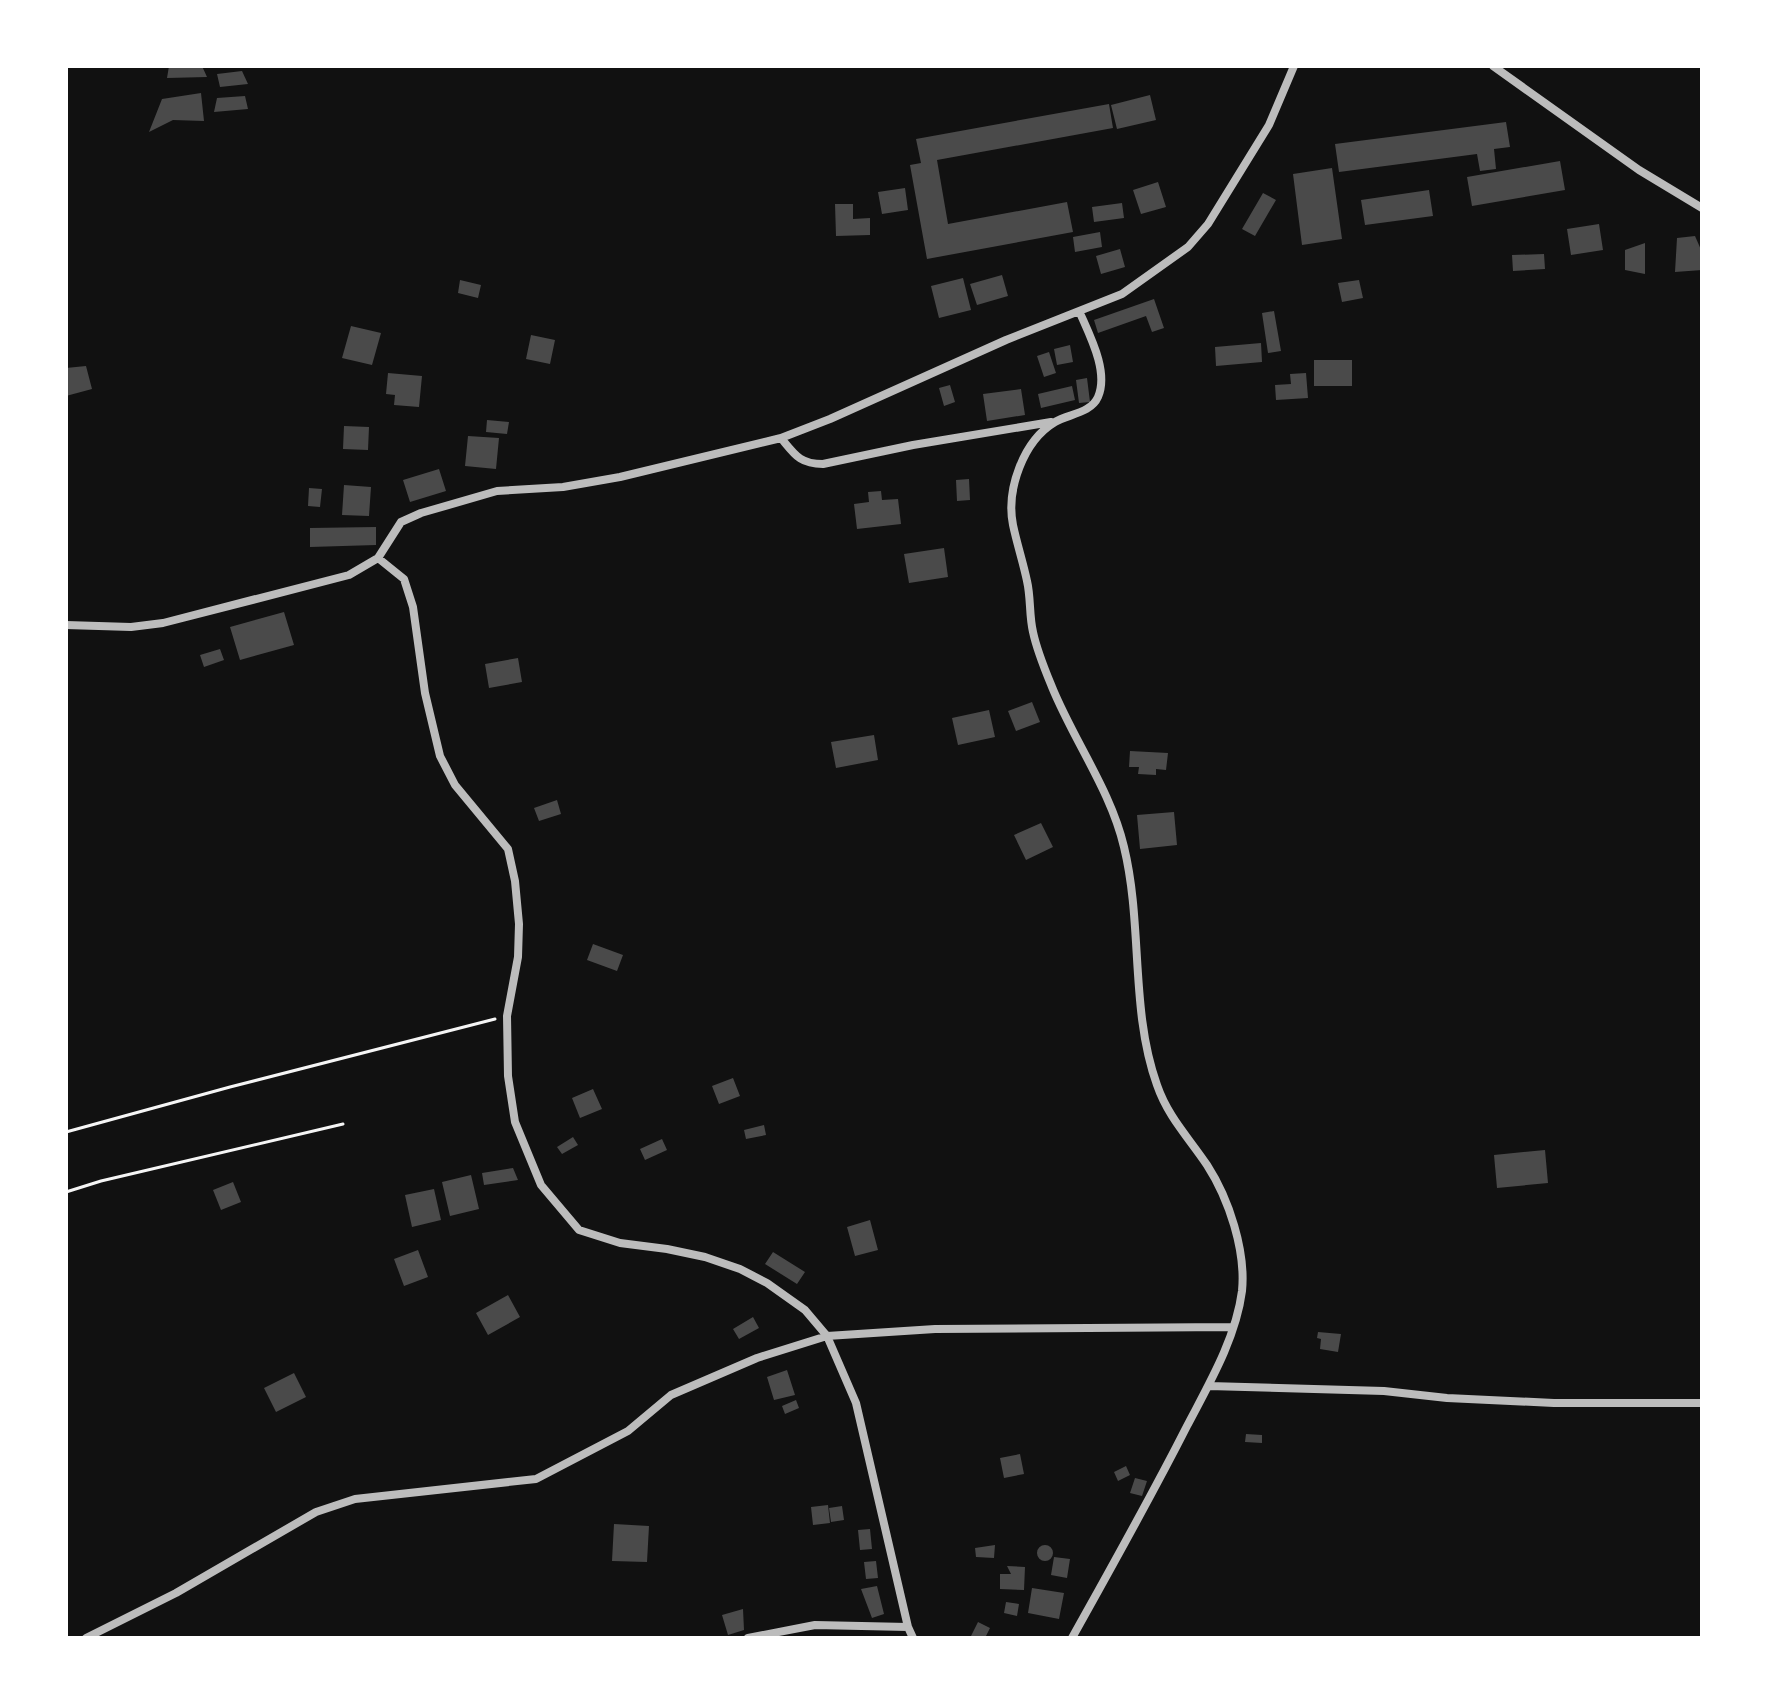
<svg xmlns="http://www.w3.org/2000/svg" width="1768" height="1704" viewBox="0 0 1768 1704" font-family="'Playfair Display',serif">
  <style>
    .building { fill: #4a4a4a }
    .lines { fill: none; stroke-linecap: round; stroke-linejoin: round }
    .path { stroke: #f5f5f5; stroke-width: 3 }
    .minor { stroke: #bcbcbc; stroke-width: 8 }
  </style>
  <rect width="100%" height="100%" fill="#111"/>
  <path class="building" d="M169 66H202L207 77 167 78Z
    M242 71 248 84 220 87 217 74Z
    M201 93 204 121 173 120 149 132 162 99Z
    M1150 95 1156 120 1117 129 1111 105Z
    M245 96 248 109 214 112 217 98Z
    M1109 104 1113 128 937 160 948 224 1067 202 1073 232 927 259 910 165 921 163 916 139Z
    M1506 122 1510 147 1494 149 1496 169 1480 171 1477 154 1339 172 1335 144Z
    M1560 161 1565 190 1472 206 1467 177Z
    M1332 168 1342 239 1302 245 1293 174Z
    M1158 182 1166 207 1141 214 1133 190Z
    M905 188 908 210 882 214 878 192Z
    M1429 190 1433 216 1365 225 1361 200Z
    M1263 193 1276 200 1255 236 1242 229Z
    M1122 203 1124 218 1094 222 1092 207Z
    M835 204H853V219L870 218V235L836 236Z
    M1599 224 1603 250 1571 255 1567 229Z
    M1100 232 1102 247 1075 252 1073 237Z
    M1695 236 1702 252V270L1675 272 1677 238Z
    M1645 243V274L1625 270V250Z
    M1120 249 1125 267 1101 274 1096 256Z
    M1544 254 1545 269 1513 271 1512 255Z
    M1002 275 1008 296 977 305 970 284Z
    M963 278 971 310 939 318 931 286Z
    M460 280 481 285 478 298 458 293Z
    M1359 280 1363 298 1342 302 1338 283Z
    M1154 299 1164 328 1152 332 1146 316 1098 333 1094 320Z
    M1274 311 1281 351 1268 353 1262 313Z
    M351 326 381 333 372 365 342 358Z
    M531 335 555 340 550 364 526 359Z
    M1261 343 1262 362 1216 366 1215 347Z
    M1070 345 1073 362 1057 365 1054 349Z
    M1049 352 1056 373 1044 377 1037 356Z
    M1314 360H1352V386H1314Z
    M86 366 92 389 66 396V368Z
    M388 373 422 376 419 407 394 405 395 395 386 394Z
    M1306 373 1308 398 1276 400 1275 385 1291 384 1290 374Z
    M1087 378 1090 402 1079 403 1076 380Z
    M950 385 955 402 944 406 939 388Z
    M1072 386 1075 400 1041 408 1038 394Z
    M1021 389 1025 415 987 421 983 394Z
    M487 420 509 422 507 434 486 432Z
    M344 426 369 427 368 450 343 449Z
    M468 436 499 438 496 469 465 466Z
    M439 469 446 491 410 502 403 480Z
    M969 479 970 500 957 501 956 480Z
    M344 485 371 487 369 516 342 515Z
    M309 488 322 489 320 507 308 506Z
    M881 491 882 500 898 499 901 524 857 529 854 504 869 502 868 492Z
    M376 527V545L310 547V528Z
    M944 548 948 577 909 583 904 554Z
    M284 612 294 645 240 660 230 627Z
    M220 649 224 660 204 667 200 655Z
    M518 658 522 682 489 688 485 664Z
    M1032 702 1040 722 1016 731 1008 711Z
    M989 710 995 737 958 745 952 718Z
    M874 735 878 760 836 768 831 742Z
    M1130 751 1168 753 1166 770 1156 769V775L1138 774 1139 767H1129Z
    M557 800 561 814 539 821 534 808Z
    M1174 812 1177 845 1140 849 1137 815Z
    M1041 823 1053 847 1026 860 1014 835Z
    M593 944 623 955 617 971 587 960Z
    M733 1078 740 1096 719 1104 712 1086Z
    M593 1089 602 1109 580 1118 572 1098Z
    M764 1125 766 1135 746 1139 744 1130Z
    M573 1137 578 1145 562 1154 557 1147Z
    M662 1139 667 1150 645 1160 640 1149Z
    M1545 1150 1548 1183 1497 1188 1494 1155Z
    M513 1168 518 1180 484 1185 482 1173Z
    M471 1175 479 1209 450 1216 442 1182Z
    M233 1182 241 1202 221 1210 213 1190Z
    M434 1189 441 1220 412 1227 405 1195Z
    M870 1220 878 1250 855 1256 847 1227Z
    M418 1250 428 1277 404 1286 394 1259Z
    M773 1252 805 1272 797 1284 765 1264Z
    M508 1295 520 1317 488 1335 476 1313Z
    M753 1317 759 1328 739 1339 733 1329Z
    M1318 1332 1341 1334 1338 1352 1320 1349 1321 1339 1317 1338Z
    M787 1370 795 1395 774 1400 767 1377Z
    M294 1373 306 1397 276 1412 264 1388Z
    M796 1400 799 1408 785 1414 782 1406Z
    M1246 1434 1262 1435V1443L1245 1442Z
    M1020 1454 1024 1474 1004 1478 1000 1458Z
    M1126 1466 1130 1475 1118 1481 1114 1472Z
    M1135 1478 1147 1481 1142 1496 1130 1493Z
    M828 1505 830 1523 813 1525 811 1507Z
    M842 1506 844 1520 831 1522 829 1508Z
    M614 1524 649 1526 647 1562 612 1561Z
    M870 1529 872 1549 860 1550 858 1530Z
    M1037 1553a8 8 0 1 1 16 0a8 8 0 1 1-16 0Z
    M995 1545 994 1558 976 1557 975 1548Z
    M1054 1557 1070 1559 1067 1578 1051 1575Z
    M876 1561 878 1578 866 1579 864 1562Z
    M1007 1566 1025 1567 1024 1590 1000 1589V1574H1011Z
    M877 1586 884 1614 872 1618 861 1589Z
    M1032 1588 1064 1593 1059 1619 1028 1613Z
    M1006 1602 1019 1604 1017 1616 1004 1613Z
    M743 1609 744 1630 728 1635 722 1615Z
    M978 1622 990 1628 985 1638H970Z"/>
  <g class="lines">
    <path class="path" d="M66 1132 230 1087 495 1019
      M66 1192 101 1181 343 1124"/>
    <path class="minor" d="M1493 66 1639 170 1702 208
      M781 438C795 455 800 464 823 464L913 445 1051 422
      M378 558 404 579 413 607 425 693 440 756 455 785 508 849 515 881 519 924 518 957 507 1016 508 1076 515 1122 541 1185 579 1230 620 1243 667 1249 705 1257 740 1269 767 1283 805 1310 827 1336 856 1403 908 1627 913 1638
      M66 625 131 627 163 623 349 575 378 558 401 522 421 513 497 491 563 487 620 477 781 438 830 419 1006 340 1122 294 1188 247 1208 224 1269 125 1294 66
      M1209 1386 1384 1391 1447 1398 1554 1403H1702
      M86 1638 176 1593 316 1512 355 1499 536 1479 628 1431 671 1395 757 1358 827 1336 935 1329 1232 1327
      M748 1638 815 1625 908 1627
      M1072 1638C1111 1568 1151 1497 1187 1426 1209 1384 1236 1338 1242 1291 1246 1251 1229 1199 1207 1165 1189 1138 1168 1117 1157 1085 1130 1010 1143 925 1124 847 1111 791 1074 741 1052 687 1045 670 1037 651 1033 632 1029 615 1031 598 1027 581 1023 562 1017 544 1013 525 1006 490 1023 441 1055 422 1069 414 1091 413 1098 397 1109 372 1090 336 1080 313"/>
  </g>
  <rect width="1768" height="1704" fill="none" stroke="#ffffff" stroke-width="136"/>
</svg>
